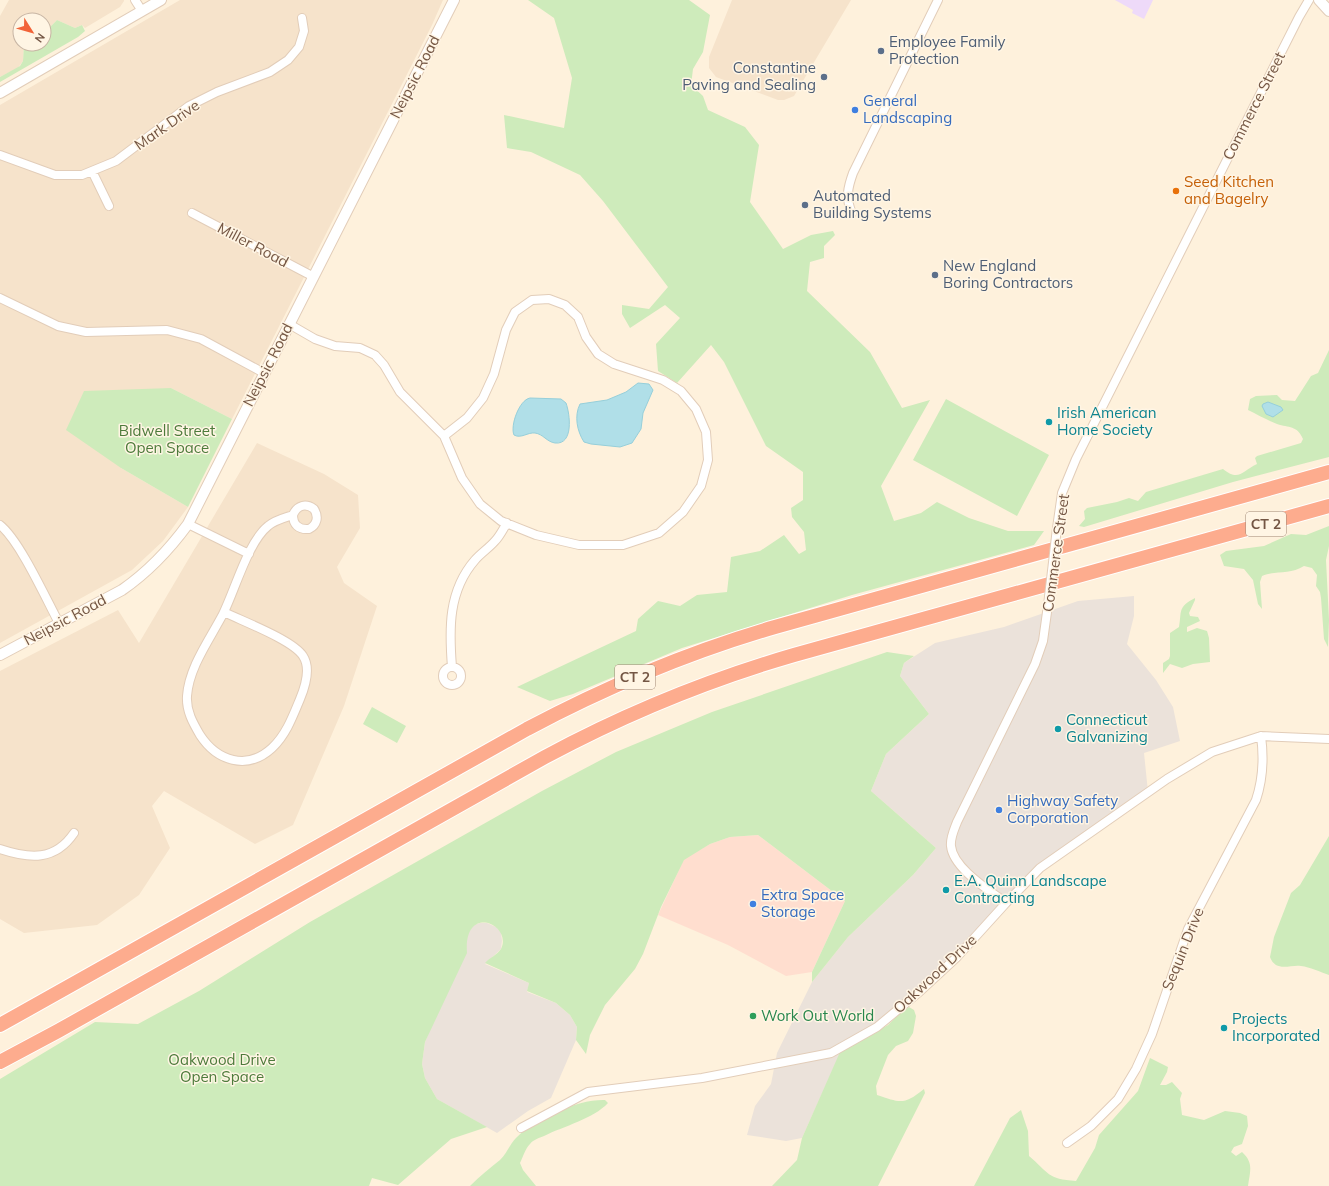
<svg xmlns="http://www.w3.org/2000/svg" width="1329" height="1186" viewBox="0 0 1329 1186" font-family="Mulish,sans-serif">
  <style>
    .residential { fill: #f6e3cb }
    .commercial { fill: #ffdecf }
    .industrial { fill: #ebe2da }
    .education { fill: #eedaf9 }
    .green { fill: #ceebbb }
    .water { fill: #b0dfe8; stroke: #96cfda }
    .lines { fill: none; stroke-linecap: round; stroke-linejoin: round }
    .minor-casing { stroke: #e2cdb9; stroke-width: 10 }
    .tertiary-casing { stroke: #e2cdb9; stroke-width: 12 }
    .motorway-casing { stroke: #fff; stroke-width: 16 }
    .minor { stroke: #fff; stroke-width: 8 }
    .tertiary { stroke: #fff; stroke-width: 10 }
    .motorway { stroke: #fdac8e; stroke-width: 14 }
    .minor-bridge-casing { stroke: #e2cdb9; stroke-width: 10; stroke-linecap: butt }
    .minor-bridge { stroke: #fff; stroke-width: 8 }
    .service-dot { fill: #5c6f8a; stroke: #fff5e4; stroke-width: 1.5 }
    .shop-dot { fill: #3f7fe0; stroke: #fff5e4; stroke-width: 1.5 }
    .food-dot { fill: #e8710a; stroke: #fff5e4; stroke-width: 1.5 }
    .culture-dot { fill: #0f9aa8; stroke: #fff5e4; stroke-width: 1.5 }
    .leisure-dot { fill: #2e9e5b; stroke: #fff5e4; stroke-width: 1.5 }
    .labels { text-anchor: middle; stroke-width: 3; stroke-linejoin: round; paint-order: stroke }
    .shield { fill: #fff5e4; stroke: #9e8674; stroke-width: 1 }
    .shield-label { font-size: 14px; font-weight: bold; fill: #745644 }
    .service-label { font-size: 15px; fill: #4e5e75; stroke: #fff5e4; text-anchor: start }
    .street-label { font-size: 15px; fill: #745644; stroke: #fff5e4 }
    .shop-label { font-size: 15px; fill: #366cbe; stroke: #fff5e4; text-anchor: start }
    .food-label { font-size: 15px; fill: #c56008; stroke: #fff5e4; text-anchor: start }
    .culture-label { font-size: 15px; fill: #0d838f; stroke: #fff5e4; text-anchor: start }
    .park-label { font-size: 15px; fill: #4d7b3b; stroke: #fff5e4 }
    .leisure-label { font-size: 15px; fill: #27864d; stroke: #fff5e4; text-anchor: start }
  </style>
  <rect width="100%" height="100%" fill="#fef1dc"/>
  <path class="residential" d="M9 0H124V1L120 7 85 28 82 25 75 28 57 20 44 33V20H20V44H24L23 61 18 68 0 77V16Z
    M180 0H443L432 25 232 419 171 388 121 468 188 507 163 541 132 570 0 643V105Z
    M732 0H851L797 91 794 96 784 100H778L716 77 709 68V57Z
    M257 443 324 474 358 495 360 528 337 567 344 583 377 606 344 706 293 825 255 844 164 791 152 806 170 848 139 895 97 925 24 933 0 919V671L118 610 139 643Z"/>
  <path class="commercial" d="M758 835 845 901 812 972 786 976 728 945 658 915 684 859 710 844 730 837Z"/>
  <path class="industrial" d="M1134 596V616L1127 644 1156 680 1173 707 1180 741 1144 753 1148 792 1040 868 918 993 843 1047 802 1138 786 1141 747 1135 755 1106 771 1084 777 1053 812 982 848 937 913 875 936 848 871 791 886 754 929 714 900 676 904 663 935 643 1004 627 1078 601Z
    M480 923H487L496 927 501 932 502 941 501 949 485 964 529 983 527 992 556 1003 570 1015 577 1027 576 1040 551 1098 528 1111 497 1133 437 1099 425 1078 422 1064 425 1042 466 942 469 931 474 925Z"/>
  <path class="education" d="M1115 0H1153L1144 19 1132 13 1133 10Z"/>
  <path class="green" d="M528 0H689L710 15 703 52 693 69 691 85 703 96 708 110 745 127 759 145 750 202 783 249 811 235 833 231 835 235 824 246V258L810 262 807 291 870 352 902 408 930 400 881 486 894 521 921 513 937 502 969 518 1008 531H1044L1034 545 852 595 682 648 573 694 550 701 517 687 636 631 638 619 658 601 680 606 697 595 727 592 731 557 760 551 784 535 799 554 806 550 804 532 792 517 791 508 803 500V472L766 446 724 362 711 345 677 383 658 371 656 344 680 318 665 305 630 328 622 314V305L649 309 668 287 603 201 580 175 531 152 507 148 504 115 564 128 572 78 554 18Z
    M57 20 75 28 82 25 85 31 78 37 0 82V77L20 66 23 61 24 44H44V33Z
    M1329 350V457L1233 482 1084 527 1079 526 1085 519 1084 511 1087 508 1117 502 1129 498 1138 501 1146 492 1223 469C1239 482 1242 471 1257 464L1255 458 1257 456 1301 443 1303 439C1297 425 1289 428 1277 424 1267 420 1258 415 1248 410L1250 399 1256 396 1277 395 1282 400 1295 401 1311 376 1318 373Z
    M171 388 232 419 188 507 121 468 66 430 84 391Z
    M946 399 1049 455 1017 516 913 460Z
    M1329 526V546L1326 560 1329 620 1328 647 1324 639 1321 598 1320 592 1316 586 1317 575 1312 568 1304 566C1290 575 1276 570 1262 576L1260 582 1262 609 1258 604 1253 580 1244 569 1224 566 1220 555 1226 551 1264 546 1291 534 1306 535Z
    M1195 598V600L1189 613 1190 616 1198 617 1200 621 1187 627V632L1197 628 1207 631 1209 638 1210 662 1193 664 1182 668 1170 664 1163 673V663L1169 659 1170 656V633L1179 627C1182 612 1177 607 1195 598Z
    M887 652 914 656 904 663 900 676 929 714 886 754 871 791 936 848 913 875 848 937 812 982V972L845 901 758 835 730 837 710 844 684 860 661 907 643 954 635 969 605 1005 590 1035 586 1054 576 1040 577 1027 570 1015 556 1003 527 991 529 983 485 963C489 958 497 955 501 949 513 924 463 903 467 953L425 1042 422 1064 425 1078 437 1099 487 1127 451 1139 398 1185 372 1178 369 1186H0V1079L95 1022 138 1024 199 991 310 922 542 791 616 752 712 712Z
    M372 707 406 726 397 743 363 724Z
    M1329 836V975C1320 972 1310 967 1301 966 1291 964 1276 973 1270 957L1274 937 1291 893 1300 885Z
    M909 1007 914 1010 916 1016 913 1033 908 1041 896 1046 888 1055 876 1086 877 1095C901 1103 904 1105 924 1089L925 1093 878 1186H772L797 1160 802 1138 840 1052 888 1025 901 1012Z
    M1150 1058 1168 1067 1167 1072 1160 1085H1166L1172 1082 1182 1093 1180 1099 1182 1115 1204 1120 1225 1111 1240 1113 1247 1116 1248 1126 1242 1144 1234 1147 1231 1152 1236 1156 1242 1152C1254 1163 1250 1171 1248 1186H974L1010 1118 1021 1110 1028 1131 1029 1156C1049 1173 1047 1179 1076 1181L1095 1148 1099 1135 1138 1091Z
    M605 1100 608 1103C593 1119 564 1126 544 1136 539 1138 533 1140 530 1144 525 1149 523 1157 520 1163L523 1170 536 1186H470C480 1176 490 1168 500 1160 507 1153 510 1144 516 1138 535 1118 578 1099 605 1100Z"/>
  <path class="water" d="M638 383 649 384 653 390 643 413 641 429 632 443 620 447 591 444 584 442C577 431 574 416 580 404L607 400 626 392Z
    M530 398 561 399 566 403C570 414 574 445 555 443 547 442 543 434 535 433 528 432 521 439 514 435 510 426 519 400 530 398Z
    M1268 402 1281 407 1283 410 1273 417 1266 414 1262 406 1263 404Z"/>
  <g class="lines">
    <g class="minor-casing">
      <path id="minor" d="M135 0 142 11
        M0 155 55 175H82L116 161 189 106 217 92 270 72 288 60 299 47 304 31 302 18
        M92 171 109 206
        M192 213 314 277
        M852 213C845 198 848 187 853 173L938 0
        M0 298 58 326 86 332 167 330 201 339 264 373
        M289 324 315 339 335 346 360 348 375 355 384 365 400 392 444 436 462 478 480 504 501 521 536 535 579 545H623L659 533 683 512 701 486 708 460 706 432 696 409 681 391 663 380 614 364 598 354 586 337 578 317 565 305 549 299 532 300 515 312 506 330 494 374 483 398 467 418 444 436
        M188 524 249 554
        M0 525C20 541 46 599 59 623
        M1057 528 1062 493 1076 459 1299 17 1309 0
        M224 612C242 621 293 640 303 656 311 668 305 687 300 699 293 716 286 735 272 748 247 771 217 761 200 735 193 723 186 711 187 696 189 667 210 639 223 614 235 590 248 542 268 526 275 520 284 518 293 515 297 505 306 503 314 509 319 517 317 525 309 529 298 530 293 524 293 515
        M452 667C449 629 448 591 475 560 481 553 489 548 495 541 500 536 503 529 507 523
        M443 676a9 9 0 1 1 18 0a9 9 0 1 1-18 0Z
        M0 849C30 859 55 861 74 833
        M1006 903C989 890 953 868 951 846 950 838 954 830 957 822L1035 664 1043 641 1048 605
        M521 1128 588 1092 702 1078 831 1053 877 1027 918 993 957 957 1006 903 1040 868 1167 779 1212 752 1261 736 1329 739
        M1067 1143 1091 1126 1118 1099 1136 1069 1152 1034 1188 929 1256 800C1263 779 1264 758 1261 736"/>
    </g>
    <g class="tertiary-casing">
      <path id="tertiary" d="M1319 0 1329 11
        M0 93 161 0
        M0 655 122 590C148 572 169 550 188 524L454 0"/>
    </g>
    <g class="motorway-casing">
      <path id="motorway" d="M0 1025 527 729C606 687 689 652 775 627L1329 472
        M0 1062 58 1031 545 757C625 714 708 680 794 655L1329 506"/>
    </g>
    <use href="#minor" class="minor"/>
    <use href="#tertiary" class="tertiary"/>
    <use href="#motorway" class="motorway"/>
    <g class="minor-bridge-casing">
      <path id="minor-bridge" d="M1048 605 1057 528"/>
    </g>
    <use href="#minor-bridge" class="minor-bridge"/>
  </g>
  <g class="service-dot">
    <circle cx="881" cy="51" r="4"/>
    <circle cx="824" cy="77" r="4"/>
    <circle cx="805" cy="205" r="4"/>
    <circle cx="935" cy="275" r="4"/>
  </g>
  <g class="shop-dot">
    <circle cx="855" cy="110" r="4"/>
    <circle cx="999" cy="810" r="4"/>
    <circle cx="753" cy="904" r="4"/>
  </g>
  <circle class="food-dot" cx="1176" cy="191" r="4"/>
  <g class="culture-dot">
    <circle cx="1049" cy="422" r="4"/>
    <circle cx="1058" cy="729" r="4"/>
    <circle cx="946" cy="890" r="4"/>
    <circle cx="1224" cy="1028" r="4"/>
  </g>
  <circle class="leisure-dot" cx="753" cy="1016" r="4"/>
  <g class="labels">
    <g class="shield">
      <rect x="1246" y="512" width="40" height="24" rx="3"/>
      <rect x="615" y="665" width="40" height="24" rx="3"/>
    </g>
    <g class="shield-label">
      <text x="1266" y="529">CT 2</text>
      <text x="635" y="682">CT 2</text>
    </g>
    <g class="service-label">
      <text x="889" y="47">Employee Family<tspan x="889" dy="17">Protection</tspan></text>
      <text x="816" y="73" text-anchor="end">Constantine<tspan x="816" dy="17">Paving and Sealing</tspan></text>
      <text x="813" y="201">Automated<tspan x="813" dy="17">Building Systems</tspan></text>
      <text x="943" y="271">New England<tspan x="943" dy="17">Boring Contractors</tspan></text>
    </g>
    <g class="street-label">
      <text transform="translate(415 77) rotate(-63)" y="5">Neipsic Road</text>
      <text transform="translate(1254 106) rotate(-63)" y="5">Commerce Street</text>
      <text transform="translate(167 125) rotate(-35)" y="5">Mark Drive</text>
      <text transform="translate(253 245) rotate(28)" y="5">Miller Road</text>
      <text transform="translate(268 365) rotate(-63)" y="5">Neipsic Road</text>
      <text transform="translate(1056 553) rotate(-82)" y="5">Commerce Street</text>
      <text transform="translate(65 620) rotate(-28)" y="5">Neipsic Road</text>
      <text transform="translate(1183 949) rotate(-68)" y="5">Sequin Drive</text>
      <text transform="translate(935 974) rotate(-43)" y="5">Oakwood Drive</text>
    </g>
    <g class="shop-label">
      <text x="863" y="106">General<tspan x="863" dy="17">Landscaping</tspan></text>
      <text x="1007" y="806">Highway Safety<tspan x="1007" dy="17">Corporation</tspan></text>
      <text x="761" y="900">Extra Space<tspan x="761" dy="17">Storage</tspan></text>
    </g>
    <g class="food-label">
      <text x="1184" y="187">Seed Kitchen<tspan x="1184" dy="17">and Bagelry</tspan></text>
    </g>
    <g class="culture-label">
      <text x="1057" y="418">Irish American<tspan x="1057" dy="17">Home Society</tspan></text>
      <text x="1066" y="725">Connecticut<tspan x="1066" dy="17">Galvanizing</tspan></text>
      <text x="954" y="886">E.A. Quinn Landscape<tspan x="954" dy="17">Contracting</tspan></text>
      <text x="1232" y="1024">Projects<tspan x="1232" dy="17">Incorporated</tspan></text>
    </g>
    <g class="park-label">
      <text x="167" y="436">Bidwell Street<tspan x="167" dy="17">Open Space</tspan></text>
      <text x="222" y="1065">Oakwood Drive<tspan x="222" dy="17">Open Space</tspan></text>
    </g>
    <g class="leisure-label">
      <text x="761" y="1021">Work Out World</text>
    </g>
  </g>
  <g transform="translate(32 32) rotate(127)"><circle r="19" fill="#fff5e4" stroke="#c7b5a4"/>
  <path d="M0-3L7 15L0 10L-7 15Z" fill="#f26338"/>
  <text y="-6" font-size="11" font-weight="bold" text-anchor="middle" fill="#745644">N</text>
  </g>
</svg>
